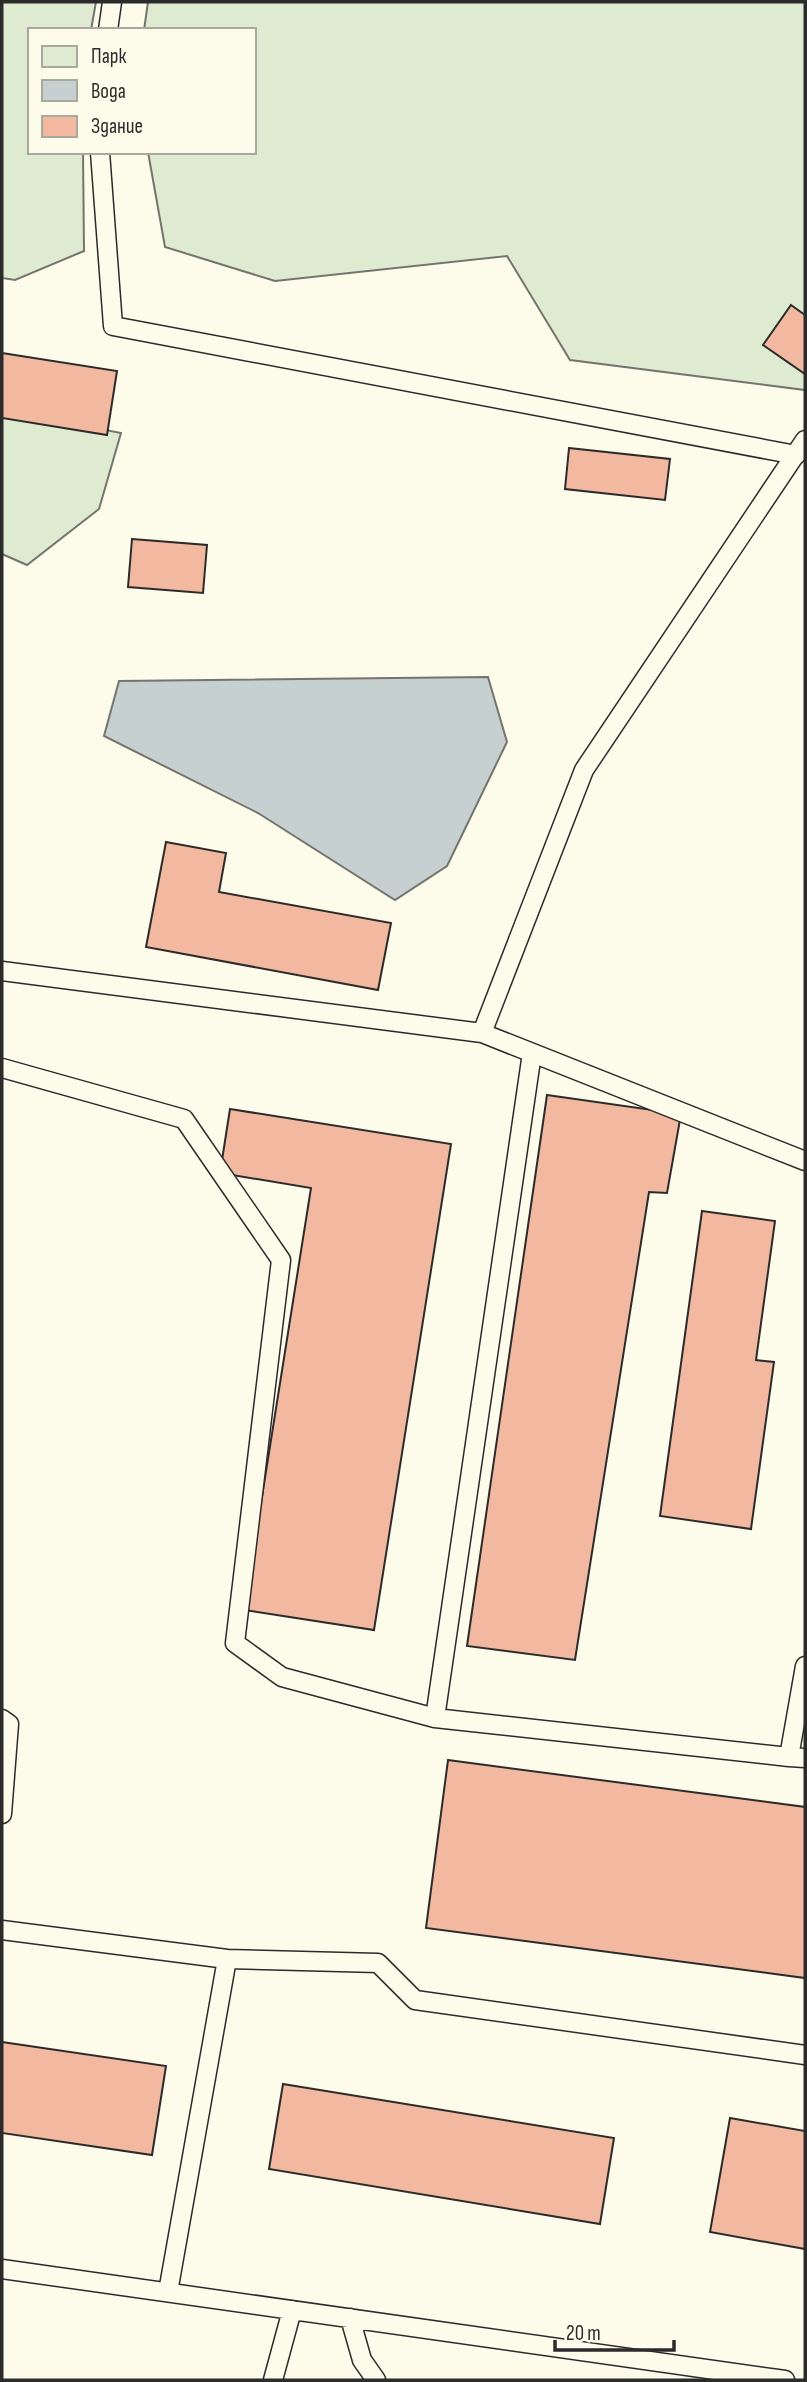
<svg xmlns="http://www.w3.org/2000/svg" width="807" height="2382" viewBox="0 0 807 2382" font-family="'Sofia Sans Condensed',sans-serif">
  <style>
    .green { fill: #deebd1; stroke: #74746e; stroke-width: 2 }
    .water { fill: #c7d0d0; stroke: #74746e; stroke-width: 2 }
    .building { fill: #f2b8a0; stroke: #2b2b2b; stroke-width: 2 }
    .lines { fill: none; stroke-linecap: round; stroke-linejoin: round }
    .lane-casing { stroke: #2b2b2b; stroke-width: 21 }
    .lane { stroke: #fdfbea; stroke-width: 18 }
  </style>
  <rect width="100%" height="100%" fill="#fdfbea"/>
  <path class="green" d="M2 2H96L91 30H30V152H83L84 251 15 280 2 278Z
    M148 2H805V390L570 360 507 256 275 281 165 247 148 152H254V30H144Z
    M2 410 121 433 99 509 27 565 2 554Z"/>
  <path class="water" d="M488 677 507 742 447 866 395 900 258 813 104 736 119 681Z"/>
  <path class="building" d="M791 305 805 315V374L763 345Z
    M2 353 117 371 107 435 2 418Z
    M569 448 670 459 665 500 565 489Z
    M132 539 207 545 203 593 128 587Z
    M166 842 226 853 219 892 391 923 378 990 146 947Z
    M547 1095 681 1114 667 1193 649 1192 575 1660 467 1646Z
    M230 1109 451 1144 374 1630 244 1610 311 1188 220 1173Z
    M702 1211 775 1221 756 1360 774 1362 751 1529 660 1516Z
    M448 1760 805 1807V1978L426 1928Z
    M2 2042 166 2066 152 2155 2 2133Z
    M283 2084 614 2138 600 2224 269 2169Z
    M730 2118 805 2131V2249L710 2232Z"/>
  <g class="lines">
    <g class="lane-casing">
      <path id="lane" d="M108 30 112 2
        M100 152 113 326 796 455
        M805 440 584 770 482 1033 805 1161
        M2 971 482 1033
        M2 1068 184 1119 281 1260 235 1643 282 1677 435 1718 789 1757
        M805 1666 789 1757 805 1758
        M435 1718 532 1053
        M2 1719 9 1724 2 1814
        M2 1930 227 1959
        M2 2269 785 2380
        M168 2292 227 1959 378 1963 415 2000 805 2055
        M350 2318 362 2360 376 2380
        M273 2380 292 2310"/>
    </g>
    <use href="#lane" class="lane"/>
  </g>
  <rect width="807" height="2382" fill="none" stroke="#2b2b2b" stroke-width="7"/>
  <rect x="28" y="28" width="228" height="126" fill="#fdfbea" stroke="#a9a89e" stroke-width="2"/>
  <rect x="42" y="46" width="35" height="21" fill="#deebd1" stroke="#a9a89e" stroke-width="2"/>
  <text x="91" y="63" font-size="21" fill="#2b2b2b">Парк</text>
  <rect x="42" y="80" width="35" height="21" fill="#c7d0d0" stroke="#a9a89e" stroke-width="2"/>
  <text x="91" y="98" font-size="21" fill="#2b2b2b">Вода</text>
  <rect x="42" y="116" width="35" height="21" fill="#f2b8a0" stroke="#a9a89e" stroke-width="2"/>
  <text x="91" y="133" font-size="21" fill="#2b2b2b">Здание</text>
  <path d="M555 2340v10h119v-10" fill="none" stroke="#2b2b2b" stroke-width="3.5"/>
  <text x="566" y="2340" font-size="21" fill="#2b2b2b" stroke="#fdfbea" stroke-width="5" paint-order="stroke">20 m</text>
</svg>
